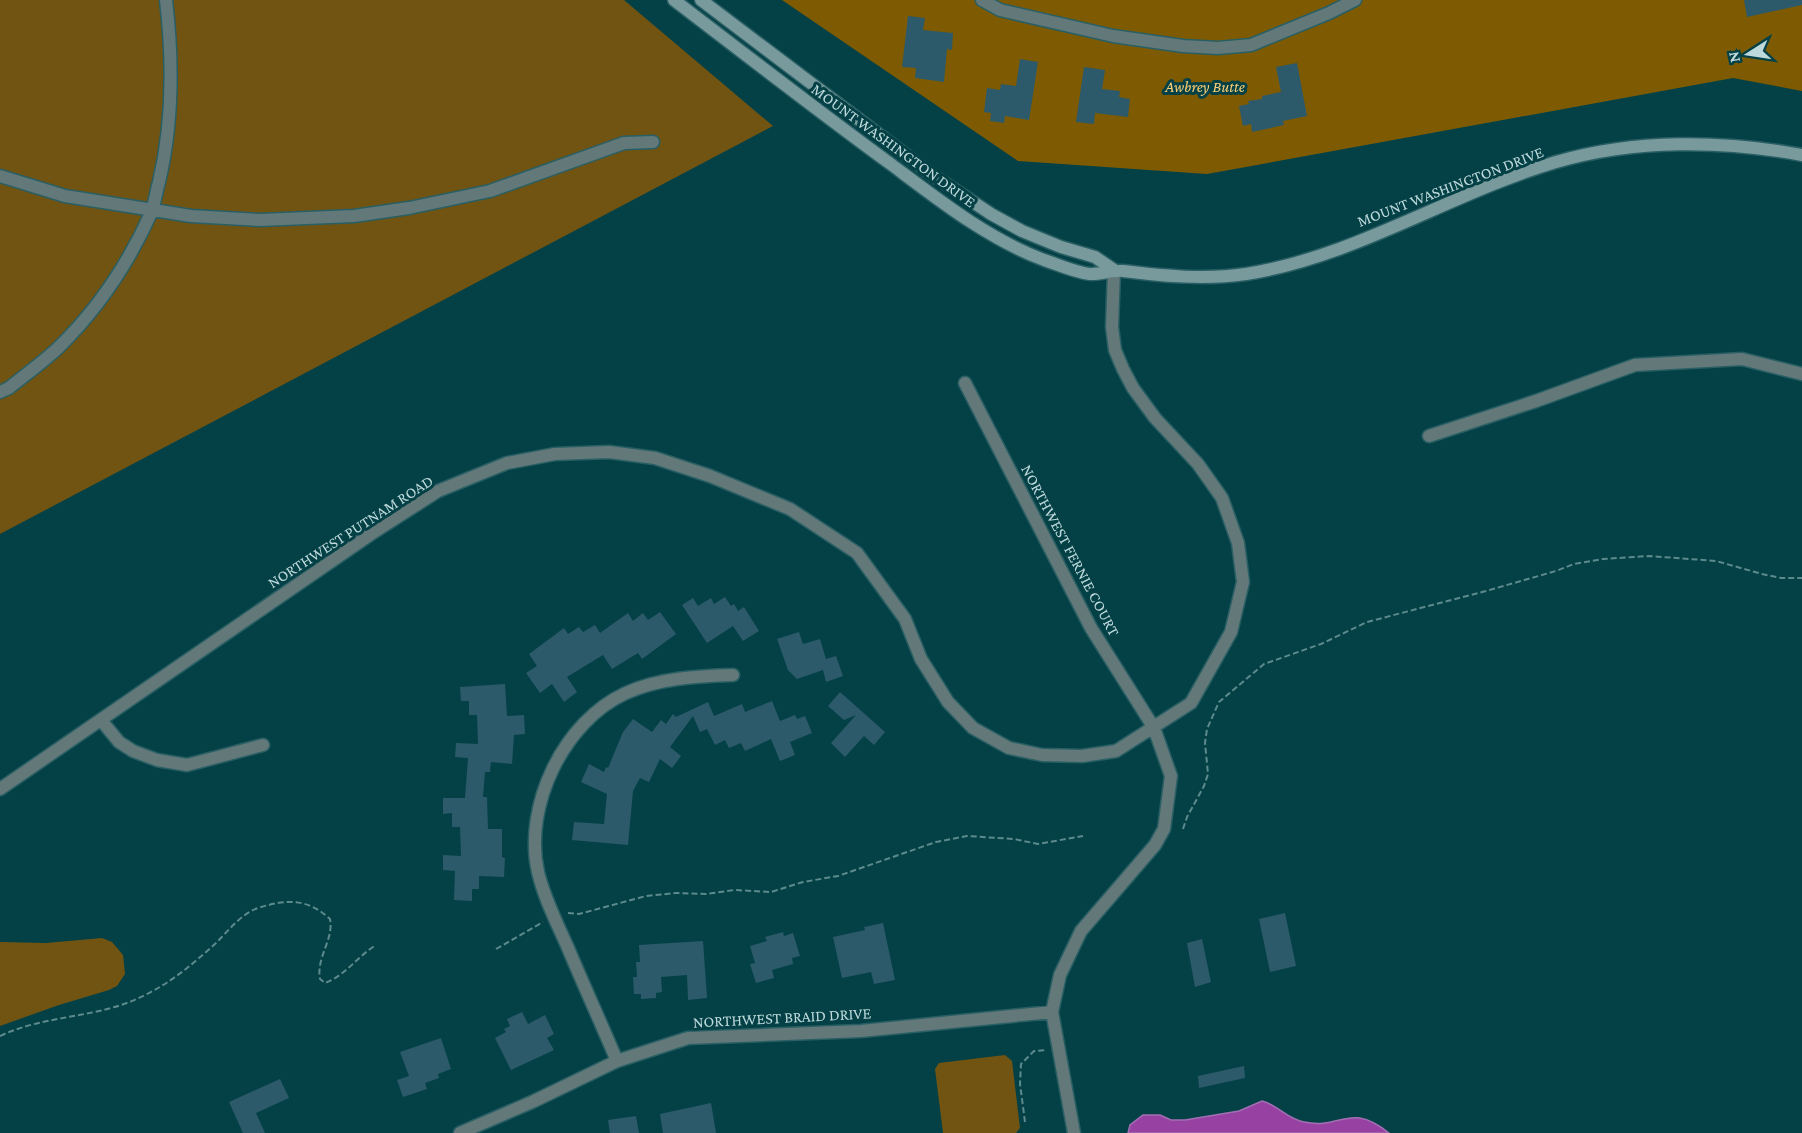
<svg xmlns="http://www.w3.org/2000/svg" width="1802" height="1133" viewBox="0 0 1802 1133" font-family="'Crimson Pro',serif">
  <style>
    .green { fill: #715412 }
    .forest { fill: #7e5b02 }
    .water { fill: #9741a2; stroke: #a36fb3; stroke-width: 1.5 }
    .building { fill: #2c5a6a }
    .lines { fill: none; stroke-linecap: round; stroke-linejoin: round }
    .minor-casing { stroke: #295f64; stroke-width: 15 }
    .secondary-casing { stroke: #295f64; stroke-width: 15 }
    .path { stroke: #5d8a8d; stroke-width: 2; stroke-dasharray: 6 3; stroke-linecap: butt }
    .minor { stroke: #627879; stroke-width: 12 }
    .secondary { stroke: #789a9d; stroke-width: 12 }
    .labels { text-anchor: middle; stroke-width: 6; stroke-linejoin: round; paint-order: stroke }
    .park-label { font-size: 16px; font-style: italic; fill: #fccf76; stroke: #044146 }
    .street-label { font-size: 16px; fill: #bed9db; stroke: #044146 }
  </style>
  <rect width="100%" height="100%" fill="#044146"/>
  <path class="green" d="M0 0H624L773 126 0 534Z
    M102 938 112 942 123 955 125 974 117 986 109 990 59 1005 0 1026V942L46 943Z
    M1005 1055 1012 1061 1020 1128 1016 1133H943L935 1069 939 1063Z"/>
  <path class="forest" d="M782 0H1802V91L1733 78 1207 174 1018 161Z"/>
  <path class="water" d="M1262 1101C1278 1105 1287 1119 1304 1122 1342 1130 1349 1101 1389 1133H1128L1130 1125 1143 1115H1160L1171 1120H1185L1239 1111Z"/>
  <path class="building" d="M1744 0H1802V5L1747 17Z
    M908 16 925 18 923 30 953 33 952 50 947 49 944 82 915 78 916 68 902 67Z
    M1020 59 1038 62 1029 120 1005 116 1004 123 990 121 991 113 984 112 987 88 1000 90 1001 84 1016 86Z
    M1297 63 1307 116 1283 121 1284 125 1252 132 1251 124 1243 126 1239 106 1249 104 1248 101 1262 99V96L1281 92 1276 67Z
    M1084 67 1105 70 1102 89 1120 91 1119 97 1130 99 1128 117 1095 113 1094 124 1076 122Z
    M725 597 731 606 734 604 738 611 744 607 759 631 743 641 733 626 707 643 682 605 693 598 698 606 711 598 714 604Z
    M660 612 676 634 642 659 638 653 612 669 603 655 567 677 577 692 564 702 552 684 540 693 526 673 537 666 529 654 564 628 568 634 579 627 583 632 595 625 600 633 628 613 633 621 643 613 648 620Z
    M799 632 803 644 820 639 826 659 836 656 843 676 826 682 823 670 797 679 788 670 777 639Z
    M505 684 507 716 524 715 525 734 514 735 512 764 491 762 490 772H485L483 797H487L488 829H502V857L505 858 504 877 479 876V889H472V901L454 900 455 871 443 870V855L461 856 460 827H452V813L443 814V798H465L468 758 455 757 456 743 478 744 477 715H469V701H461L460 687Z
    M840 692 885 732 874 745 864 736 845 757 831 743 856 715 844 720 828 706Z
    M772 701 780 721 795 715 797 719 805 716 812 733 790 742 795 755 780 761 771 739 745 751 741 743 729 748 725 740 715 745 707 729 700 732 693 716 670 747 681 756 672 768 660 759 649 782 640 778 633 791 628 845 572 840 574 822 604 824 607 794 581 782 589 764 604 772 606 767 608 768 623 732 633 719 652 732 661 720 666 724 673 714 676 717 708 702 714 716 742 704 745 712Z
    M1285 913 1296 966 1270 972 1259 919Z
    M883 923 895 980 874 984 871 972 842 978 833 937 865 930 864 927Z
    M783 932 784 936 793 933 800 956 792 958 793 964 772 970 774 978 756 983 750 964 755 963 750 946 767 941 765 937Z
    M1202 939 1211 982 1195 987 1187 943Z
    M703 941 707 998 688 1000 687 975 661 977 662 992 656 993V998L641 999V994H634L633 977H637L636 962H640L639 945Z
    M522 1012 528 1024 545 1015 554 1034 547 1038 554 1050 511 1070 495 1038 506 1032 504 1029 510 1026 507 1019Z
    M441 1038 451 1069 438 1074 439 1078 425 1083 427 1089 403 1097 397 1080 409 1076 400 1052Z
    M1244 1066 1245 1078 1199 1088 1198 1076Z
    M280 1079 289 1098 256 1113 265 1133H243L229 1102Z
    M711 1103 716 1133H663L660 1114Z
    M636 1116 639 1133H610L608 1120Z"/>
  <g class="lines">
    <g class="minor-casing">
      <path id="minor" d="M982 0 1000 10 1113 36 1183 46 1218 48 1251 45 1329 13 1355 0
        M0 176 65 196 191 216 260 220 354 216 409 208 490 191 624 143 653 142
        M965 383 1091 628 1154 728 1171 776 1164 829 1155 845 1081 931 1060 975 1052 1012 1074 1133
        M0 392 9 388C25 375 43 362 58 348 97 310 129 262 151 213 155 203 156 192 159 182 173 123 173 60 166 0
        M1429 436 1536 401 1635 365 1742 359 1802 374
        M101 720 119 742 133 751 157 760 187 765 263 745
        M0 789 371 534 438 491 507 463 555 454 609 452 655 458 710 476 790 509 857 553 905 619 921 659 948 702 973 728 1009 748 1042 755 1082 756 1116 751 1191 703 1231 632 1243 582 1238 543 1222 498 1198 464 1155 418 1133 388 1123 369 1115 350 1112 327 1114 270
        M617 1061C601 1023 584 986 568 948 557 923 544 898 538 872 523 806 564 721 626 693 659 678 698 676 733 675
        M460 1133 532 1102 617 1061 688 1038 861 1031 1052 1012"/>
    </g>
    <g class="secondary-casing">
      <path id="secondary" d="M674 0C746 55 818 111 892 165 940 201 988 239 1044 260 1057 264 1079 274 1092 274 1102 274 1112 270 1123 271 1164 276 1205 280 1246 274 1355 257 1451 193 1556 162 1635 139 1722 140 1802 155
        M701 0 931 174 991 214 1022 231 1061 247 1095 257 1114 270"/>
    </g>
    <path class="path" d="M1183 829 1187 817 1204 786 1208 774 1205 743 1207 729 1219 702 1264 664 1321 644 1367 622 1486 591 1556 571 1574 564 1603 559 1649 556 1716 561 1762 574 1781 578H1802
      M568 913 579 914 646 896 676 893 706 894 734 890 771 892 803 882 838 876 936 842 967 836 1014 839 1038 844 1083 836
      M496 949 543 922
      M0 1036C46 1014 99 1019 145 995 172 982 194 963 216 943 228 931 241 914 258 908 287 899 307 898 330 919 334 940 316 957 320 979L325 983C346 975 358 956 376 945
      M1025 1122 1020 1084 1021 1064 1034 1051 1046 1050"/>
    <use href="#minor" class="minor"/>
    <use href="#secondary" class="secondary"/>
  </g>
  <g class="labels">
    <g class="park-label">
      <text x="1205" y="92">Awbrey Butte</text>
    </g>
    <g class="street-label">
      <text transform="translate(894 145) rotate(36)" y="6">MOUNT WASHINGTON DRIVE</text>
      <text transform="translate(1450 186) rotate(-21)" y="6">MOUNT WASHINGTON DRIVE</text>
      <text transform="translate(350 531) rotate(-33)" y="6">NORTHWEST PUTNAM ROAD</text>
      <text transform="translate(1071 550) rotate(62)" y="6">NORTHWEST FERNIE COURT</text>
      <text transform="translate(782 1017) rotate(-3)" y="6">NORTHWEST BRAID DRIVE</text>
    </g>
  </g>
  <g transform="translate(1748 54) rotate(258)" stroke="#044146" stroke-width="4.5" paint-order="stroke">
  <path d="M0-4.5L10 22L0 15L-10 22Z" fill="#bed9db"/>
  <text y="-9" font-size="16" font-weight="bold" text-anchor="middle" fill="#bed9db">N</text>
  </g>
</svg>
